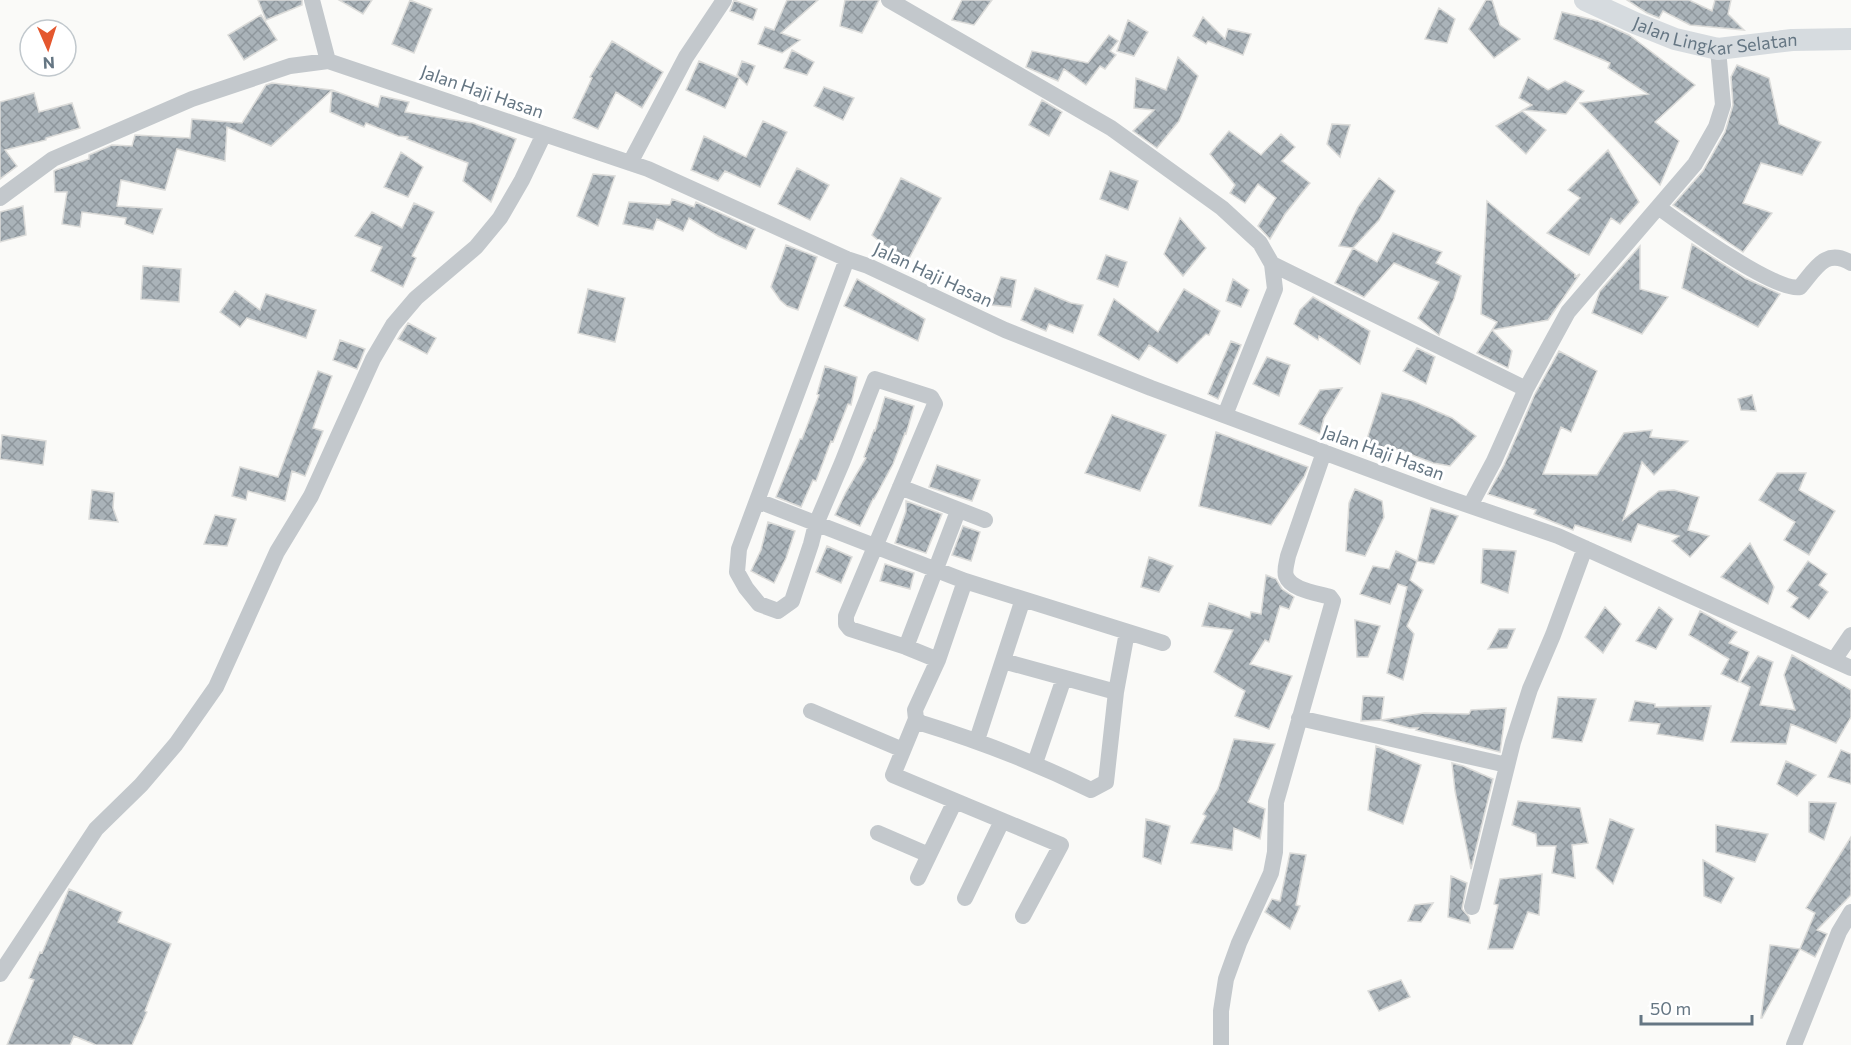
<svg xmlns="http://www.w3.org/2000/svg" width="1851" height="1045" viewBox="0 0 1851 1045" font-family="Commissioner,sans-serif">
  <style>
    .building { fill: url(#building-cross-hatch); stroke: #dcdcda; stroke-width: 1.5 }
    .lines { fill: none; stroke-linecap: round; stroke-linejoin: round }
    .street { stroke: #c3c8cc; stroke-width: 16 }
    .secondary { stroke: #d6dbdf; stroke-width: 22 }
    .labels { text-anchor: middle; stroke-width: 6; stroke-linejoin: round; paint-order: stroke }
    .street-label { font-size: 18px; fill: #657683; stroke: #fff }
  </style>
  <defs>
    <pattern id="building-cross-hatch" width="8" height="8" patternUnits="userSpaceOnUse" patternTransform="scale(1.5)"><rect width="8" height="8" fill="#aab3b9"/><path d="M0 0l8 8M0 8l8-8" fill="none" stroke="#8e969c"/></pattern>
  </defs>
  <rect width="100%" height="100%" fill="#fafaf8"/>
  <path class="building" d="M258 0H302V5L266 20Z
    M339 0H372L363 14Z
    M410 0 432 9 414 53 392 44Z
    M734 0 757 9 753 20 730 11Z
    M787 0H818L781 33 800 40 782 53 758 44 765 27 774 30Z
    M845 0H879L862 33 840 26Z
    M962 0H992L974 25 952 20Z
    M1486 0H1492L1500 25 1520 39 1494 58 1469 29Z
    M1627 0H1689L1712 11 1715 0H1731L1728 14 1744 30 1690 25 1663 11 1659 18 1647 13Z
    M1439 8 1455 19 1447 43 1425 39Z
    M1562 12 1598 21 1629 35 1695 85 1655 122 1679 141 1660 185 1580 103 1648 94 1608 68 1610 63 1554 39Z
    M261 15 277 40 244 60 228 35Z
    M1203 17 1225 39 1228 29 1251 34 1243 55 1208 41 1206 44 1193 36Z
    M1128 20 1148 32 1134 56 1117 51Z
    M1109 35 1118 41 1110 51 1116 55 1105 69 1100 66 1086 85 1064 69 1058 81 1026 67 1032 51 1088 63Z
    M612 41 663 72 642 108 616 92 598 129 573 118 592 78 590 77Z
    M792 50 814 62 807 75 784 68Z
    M1178 57 1198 76 1179 121 1157 148 1133 131 1154 110 1134 108 1136 78 1166 90Z
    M699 61 739 78 725 108 686 90Z
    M742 61 755 66 747 85 737 75Z
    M1737 65 1769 78 1779 124 1821 142 1802 175 1761 163 1743 203 1772 213 1743 252 1673 205 1703 171 1725 132 1733 105 1731 77Z
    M1528 77 1548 90 1565 81 1584 91 1566 114 1523 110 1532 105 1519 98Z
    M272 83 332 90 271 146 227 127 225 161 177 149 165 190 121 180 117 206 162 209 153 234 125 224 126 218 82 212 80 227 62 224 67 192H55L54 171 56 170 89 159V155L112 145 132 146 135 135 190 138 192 119 242 123 266 85Z
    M824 87 854 98 843 120 814 106Z
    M332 90 378 107 381 96 409 102 405 112 473 123 516 139 491 202 463 181 468 163 407 139 408 137 398 136 366 123 364 127 330 112Z
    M34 93 39 112 72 103 80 128 46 138V140L5 150 17 166 0 179V102Z
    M1042 100 1062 112 1049 136 1029 125Z
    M1522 111 1546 130 1526 154 1496 126Z
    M763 121 787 132 760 187 725 171 718 181 691 170 704 136 746 157Z
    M1332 124 1350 125 1340 157 1327 144Z
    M1229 131 1261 155 1281 134 1295 147 1282 161 1310 183 1285 214 1270 239 1258 226 1276 198 1258 184 1245 203 1230 193 1235 185 1210 154Z
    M1608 150 1639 202 1620 224 1611 218 1589 255 1547 233 1580 198 1568 190Z
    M401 152 423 167 408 197 384 187Z
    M797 168 829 185 810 220 778 204Z
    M1110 171 1138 181 1128 210 1100 199Z
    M593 174 615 176 598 226 577 216Z
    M901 178 941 198 906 264 872 235Z
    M1379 178 1395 191 1379 220 1353 248 1339 246 1358 207Z
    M672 199 694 207 696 202 755 229 746 249 718 236 689 218 683 231 657 219 653 230 623 224 629 202 670 205Z
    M1487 201 1575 274V277L1580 274 1548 320 1492 330 1497 322 1481 314Z
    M414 203 434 212 412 256 416 258 403 287 371 271 382 247 355 236 372 212 402 228Z
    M23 206 26 235 0 242V212Z
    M1180 218 1206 248 1183 276 1164 254Z
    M1393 233 1442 252 1436 263 1461 276 1454 299 1439 335 1418 318 1439 282 1394 263 1364 297 1335 283 1353 248 1377 262Z
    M1692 244 1745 278 1780 294 1758 327 1682 288Z
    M786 245 817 257 798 310 787 306 780 300 771 287Z
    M1640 246V289L1668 297 1642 334 1592 313 1600 291Z
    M1106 255 1127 262 1118 287 1097 279Z
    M143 266 181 269 179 302 141 299Z
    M1001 277 1016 280 1011 307 991 305Z
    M857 279 925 319 918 341 844 306Z
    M1233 279 1249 290 1241 307 1226 301Z
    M1035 288 1071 303 1083 305 1073 333 1049 324 1046 331 1021 320Z
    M588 289 625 298 615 342 578 333Z
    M1184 289 1220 311 1209 335 1206 334 1177 363 1149 345 1139 360 1098 335 1114 299 1158 332Z
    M235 291 260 310 266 294 316 310 306 338 247 318 240 327 220 312Z
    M1313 297 1370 331 1360 364 1319 336 1318 340 1294 324 1300 310Z
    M408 323 436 338 427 354 398 339Z
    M1492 330 1512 351 1508 368 1477 353Z
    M340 340 365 349 357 369 333 360Z
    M1231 341 1241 345 1218 399 1208 394Z
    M1417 348 1435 357 1426 384 1403 371Z
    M1559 351 1597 371 1571 432 1561 427 1543 474 1597 475 1624 433 1652 430 1650 437 1688 441 1654 475 1642 462 1623 520 1659 491 1674 490 1699 497 1688 530 1709 536 1690 557 1672 541 1679 536 1638 524 1631 542 1575 525 1573 530 1534 514 1536 510 1488 494 1504 465 1535 394Z
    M1267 357 1290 365 1279 396 1253 384Z
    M825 366 857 377 851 405 848 404 833 442 831 441 816 481 813 480 801 507 776 497 800 439H802L819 395 817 394Z
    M318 371 332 376 313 428 323 431 305 476 292 471 285 501 248 491 246 500 232 496 240 467 278 477Z
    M1342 388 1324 418 1320 434 1299 424 1320 390Z
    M1382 393 1413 401 1452 418 1476 436 1450 466 1433 463 1391 447 1364 448Z
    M1752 395 1756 411 1741 410 1738 399Z
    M885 397 914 406 906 434 905 433 893 464 874 499H873L860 526 835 515 846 492 866 458 864 457 874 430 875 431Z
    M1112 415 1166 435 1140 491 1085 473Z
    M1216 432 1308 467 1304 477 1271 525 1199 506Z
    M2 435 46 441 43 465 0 459Z
    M937 465 980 480 972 501 929 487Z
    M1777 473H1806L1799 490 1835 511 1809 555 1784 540 1795 522 1759 500Z
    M1355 489 1382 501 1384 517 1365 556 1346 551 1349 503Z
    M92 490 114 493 113 508 118 522 89 519Z
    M906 501 942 514 926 553 895 543 906 511Z
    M1431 508 1458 516 1434 564 1417 561Z
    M215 515 236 519 227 546 204 544Z
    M768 522 795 531 786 558 774 583 751 571 761 550Z
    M963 526 980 532 971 561 952 555Z
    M1750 543 1774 587 1768 604 1721 577Z
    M827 546 852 557 841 583 816 572Z
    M1483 549 1516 551 1508 593 1481 583Z
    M1396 551 1417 561 1410 580 1423 590 1407 626 1414 634 1403 680 1387 673 1407 587 1398 584 1390 604 1360 594 1373 566 1389 569Z
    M1149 557 1173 566 1159 592 1141 587Z
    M1808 561 1827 574 1819 585 1828 592 1809 619 1791 607 1798 598 1787 591Z
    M885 564 914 573 910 589 880 581Z
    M1266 575 1276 579 1282 589 1294 597 1289 609 1280 606 1269 642 1265 640 1250 664 1292 676 1269 729 1235 716 1245 691 1214 672 1233 630 1202 626 1209 603 1250 618 1251 612 1261 614Z
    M1605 607 1621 624 1603 653 1585 637Z
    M1659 607 1673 619 1656 649 1636 641Z
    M1700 611 1737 632 1729 643 1749 652 1738 682 1721 674 1729 659 1689 635Z
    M1355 620 1380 626 1368 657H1357Z
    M1499 629H1515L1507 648 1488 649Z
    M1792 655 1851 690V717L1836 743 1791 724 1786 744 1731 742 1750 687 1740 682 1758 656 1773 662 1760 705 1795 710 1784 675Z
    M1363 696 1384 697 1381 720 1424 713 1469 714 1471 710 1506 708 1500 752 1416 730 1418 728H1409L1380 720 1361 721Z
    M1558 697 1596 699 1582 742 1552 738Z
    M1635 701 1655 704V707L1711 706 1703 741 1657 734 1660 724 1629 721Z
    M1234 739 1275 744 1248 802 1265 809 1260 839 1234 828 1232 850 1191 843 1206 816 1203 814 1218 789Z
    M1376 746 1421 765 1403 824 1368 810Z
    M1841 750 1851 754V784L1828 777Z
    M1786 761 1816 775 1797 796 1777 784Z
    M1452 763 1463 766 1493 779 1471 869 1455 791Z
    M1518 801 1580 808 1588 843 1572 845 1575 878 1552 873 1556 846H1537L1536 834 1512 825Z
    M1809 802 1836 803 1824 840 1809 832Z
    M1146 819 1170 826 1161 864 1143 857Z
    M1610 819 1634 829 1613 884 1596 868Z
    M1716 825 1768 834 1755 862 1716 852Z
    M1851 837V895L1817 930 1827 934 1815 957 1800 949 1815 913 1806 908Z
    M1290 853 1306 855 1296 905 1300 906 1290 929 1265 912 1272 899 1280 901Z
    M1703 860 1734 878 1721 903 1704 896Z
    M1542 874 1539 915 1528 912 1513 949H1488L1498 905 1494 904 1500 879Z
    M1451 876 1467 883 1462 909 1469 917 1470 923 1448 917Z
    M69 889 122 912 118 922 171 944 145 1011 147 1012 132 1045H96L74 1036 70 1045H7L34 980 29 978 40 952 42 953Z
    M1433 903 1421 922 1408 921 1415 905Z
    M1770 945 1800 949 1762 1018H1761Z
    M1401 980 1410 997 1379 1011 1368 991Z"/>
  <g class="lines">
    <path class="street" d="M312 0 328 61
      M889 0 1111 128 1222 208 1260 243 1272 264 1275 289 1225 415
      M630 163 686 57 724 0
      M0 198 53 159 192 99 290 66 328 61 648 169 847 259 868 266 1005 330 1151 388 1439 495 1558 536 1851 668
      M1658 207C1680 223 1777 294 1800 287 1815 270 1825 247 1851 263
      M847 259 739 549 737 572 746 588 759 604 778 611 792 601 811 544 816 524 842 463 875 379 931 397 935 404 846 616V624L850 629 906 647 938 660
      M1272 264 1526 389
      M900 487 985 520
      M758 501 965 581
      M1471 504 1494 461 1526 389 1568 312 1695 164 1716 127 1723 105 1718 49
      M1127 632 1116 692 1106 782 1091 790C1036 763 980 741 921 723L916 719 915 710 938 660 965 581 1163 643
      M906 647 958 511
      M1834 660 1851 635
      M1003 661 1116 692
      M811 711 903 750
      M1299 718 1507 765
      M916 719 893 775 1061 845 1023 916
      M977 740 1023 599
      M1035 763 1064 678
      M878 833 929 855
      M918 878 955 801
      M965 898 1002 821
      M1472 907 1513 742 1530 689 1553 635 1585 548
      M0 974 96 829 141 785 176 744 216 687 277 552 311 496 373 359 393 325 416 298 476 247 500 218 522 180 544 134
      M1221 1045V1011L1226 979 1239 943 1271 873 1275 852 1276 802 1333 601 1330 597C1317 593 1291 590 1286 576 1284 570 1287 562 1288 556L1324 452
      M1794 1045 1839 932 1851 912"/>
    <path class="secondary" id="s1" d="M1585 0 1635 23 1675 39 1718 49 1792 40 1851 39"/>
  </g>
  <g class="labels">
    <g class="street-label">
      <text dy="6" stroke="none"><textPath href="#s1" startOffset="138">Jalan Lingkar Selatan</textPath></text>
      <text transform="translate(482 92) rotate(19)" y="6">Jalan Haji Hasan</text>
      <text transform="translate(933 275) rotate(25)" y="6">Jalan Haji Hasan</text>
      <text transform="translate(1383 453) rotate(20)" y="6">Jalan Haji Hasan</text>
    </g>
  </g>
  <g transform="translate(48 48) rotate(177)"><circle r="28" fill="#ffffff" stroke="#c1c8cd" stroke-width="1.5"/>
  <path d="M0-4.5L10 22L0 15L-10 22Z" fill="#e4572e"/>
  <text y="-9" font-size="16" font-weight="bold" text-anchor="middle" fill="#657683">N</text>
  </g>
  <path d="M1641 1015v9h111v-9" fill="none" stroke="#657683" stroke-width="3"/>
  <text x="1650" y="1015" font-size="18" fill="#657683" stroke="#ffffff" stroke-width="4.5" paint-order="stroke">50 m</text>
</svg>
